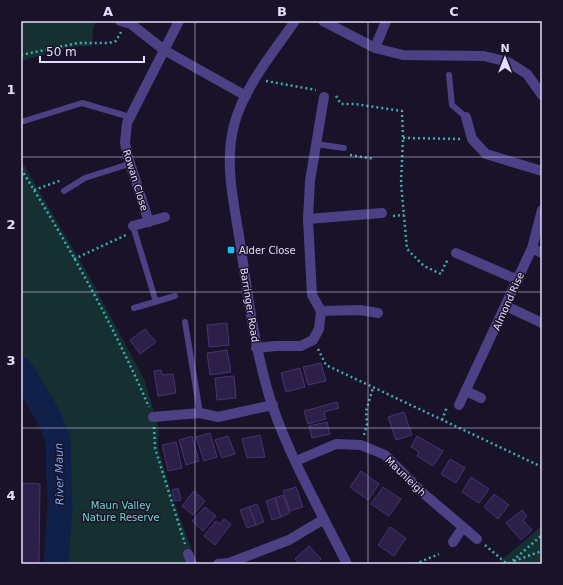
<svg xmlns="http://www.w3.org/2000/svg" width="563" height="585" viewBox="0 0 563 585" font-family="'DejaVu Sans',sans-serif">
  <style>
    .green { fill: #163032 }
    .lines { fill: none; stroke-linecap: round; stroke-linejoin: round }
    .river { stroke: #112049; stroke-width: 25 }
    .building { fill: #2c2049; stroke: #473373 }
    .path { stroke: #39aeb4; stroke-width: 2.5; stroke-dasharray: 2 3; stroke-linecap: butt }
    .service { stroke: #4b4184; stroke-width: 6 }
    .minor { stroke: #4b4184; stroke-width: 10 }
    .grid { fill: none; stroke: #e4ddfd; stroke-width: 1; stroke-opacity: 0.55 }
    .poi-dot { fill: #16c2ef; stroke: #191229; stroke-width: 1.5 }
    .labels { text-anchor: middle; stroke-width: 3; stroke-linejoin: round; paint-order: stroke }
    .street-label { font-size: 10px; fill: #e4ddfd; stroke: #191229 }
    .poi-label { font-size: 10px; fill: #e4ddfd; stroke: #191229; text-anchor: start }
    .park-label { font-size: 10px; fill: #6cd9c9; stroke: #191229 }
    .water-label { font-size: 11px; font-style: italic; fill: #72abf5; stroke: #191229 }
    .neatline { fill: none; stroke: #e4ddfd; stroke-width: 1.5 }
    .grid-label { font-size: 13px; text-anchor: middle; font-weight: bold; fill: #e4ddfd }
  </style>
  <rect width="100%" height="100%" fill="#191229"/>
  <path class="green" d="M21 21 95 22 93 31 92 46H76L21 61Z
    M21 160 90 278 145 381 159 430 158 447 174 502 197 564H47L51 460 42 430 21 393Z
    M542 526V564H499V562Z"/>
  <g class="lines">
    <path class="river" d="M21 370 48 415 58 439 60 509 56 564"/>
  </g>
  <path class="building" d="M227 323 229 345 209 347 207 325Z
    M145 329 156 342 140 354 130 340Z
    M227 350 231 372 210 375 207 353Z
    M321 363 326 381 308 385 303 367Z
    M300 368 305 387 286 392 281 373Z
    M161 370 162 375 173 374 176 393 158 396 154 371Z
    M234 376 236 398 217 400 215 378Z
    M337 402 339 408 324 412 326 419 308 424 304 411Z
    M404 412 412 435 396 440 388 417Z
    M327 422 330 434 312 438 309 426Z
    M210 433 217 457 204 461 196 437Z
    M260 435 265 457 247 458 242 439Z
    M192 436 199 461 186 465 179 440Z
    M228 436 235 454 222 458 215 440Z
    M417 436 443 451 433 466 417 456 419 452 411 447Z
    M176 442 182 468 168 471 162 445Z
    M450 459 465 468 456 483 441 474Z
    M361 471 379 484 368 500 350 487Z
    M471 477 489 489 479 503 462 492Z
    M21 483 40 484 39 564H21Z
    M296 487 303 507 290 511 283 491Z
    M383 487 401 499 389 516 371 504Z
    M178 488 181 500 175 501 172 490Z
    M194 491 205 501 193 515 182 506Z
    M494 494 509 505 498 519 484 507Z
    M283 495 290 513 281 517 275 498Z
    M275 498 281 517 272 520 266 501Z
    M257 504 264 522 256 525 249 507Z
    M205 507 216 516 203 531 192 521Z
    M249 507 256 525 247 528 240 510Z
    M522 510 527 516 523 520 532 530 521 540 506 523Z
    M224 519 231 524 215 545 204 536 216 521 220 524Z
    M390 527 406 538 394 556 378 545Z
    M309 546 321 559 315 564H299L295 559Z"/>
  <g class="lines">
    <path class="path" d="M21 55 78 43H109L116 41 121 32
      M266 81 316 90
      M336 96 341 104H355L402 111 403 138 401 183 407 249 424 266 441 274 446 262 449 261
      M403 138 462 139
      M350 155 374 159
      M21 169C69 246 113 324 149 407
      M34 190 62 180
      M393 216 404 215
      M74 259 126 235
      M318 349 326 365 542 467
      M442 420 447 407
      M154 427 155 448 185 544
      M364 435 367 424 366 411 373 388
      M485 545 507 564
      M514 561 542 551
      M415 564 439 554
      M509 564 542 535"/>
    <path class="service" d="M449 75 452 105 466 117
      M21 122 82 103 130 117
      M316 144 344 148
      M64 191 85 178 129 164
      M133 226 156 302
      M134 308 175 296
      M185 322 200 413"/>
    <path class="minor" d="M120 21 131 24 164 50 246 96
      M295 21C273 53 244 87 234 125 224 164 234 203 240 242 248 297 255 352 272 405 291 460 321 512 347 564
      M323 21 375 48 403 55 484 56 508 62 527 74 542 95
      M375 48 386 21
      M466 117 472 139 486 154 542 171
      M308 219 382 213
      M149 222 128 157 125 143 127 123 179 21
      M133 226 165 217
      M532 248 542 253
      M456 253 518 280
      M506 306 542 323
      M321 311 360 310 378 313
      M256 348 276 346H301L313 340 319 329 321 311 312 295 308 219 310 181 324 97
      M466 391 481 398
      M459 405 532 248 542 210
      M153 417 200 413 218 417 273 405
      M296 461 336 444 361 445 385 455 423 493 477 539
      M453 542 463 527
      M188 554 192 564
      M218 564 229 563 289 540 324 519"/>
  </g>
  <path class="grid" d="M195 21V564M368 21V564M21 157H542M21 292H542M21 428H542"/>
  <rect class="poi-dot" x="227" y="246" width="8" height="8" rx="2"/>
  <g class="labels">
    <g class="street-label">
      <text transform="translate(136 180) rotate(73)" y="4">Rowan Close</text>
      <text transform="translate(508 301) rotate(-66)" y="4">Almond Rise</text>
      <text transform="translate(250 305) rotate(81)" y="4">Barringer Road</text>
      <text transform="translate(406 476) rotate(44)" y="4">Maunleigh</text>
    </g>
    <g class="poi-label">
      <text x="239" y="254">Alder Close</text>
    </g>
    <g class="park-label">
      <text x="121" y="509">Maun Valley<tspan x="121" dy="12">Nature Reserve</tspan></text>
    </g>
    <g class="water-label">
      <text transform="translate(59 474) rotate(-91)" y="4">River Maun</text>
    </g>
  </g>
  <rect width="563" height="585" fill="none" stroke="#191229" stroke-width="44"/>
  <g transform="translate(505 58)" stroke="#191229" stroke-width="3" paint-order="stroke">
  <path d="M0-3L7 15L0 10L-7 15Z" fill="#e4ddfd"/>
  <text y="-6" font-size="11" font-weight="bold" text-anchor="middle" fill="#e4ddfd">N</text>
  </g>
  <path d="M40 56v6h104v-6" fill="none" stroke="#e4ddfd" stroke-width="2"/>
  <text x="46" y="56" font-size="12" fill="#e4ddfd" stroke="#191229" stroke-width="3" paint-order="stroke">50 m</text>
  <rect x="22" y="22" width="519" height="541" class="neatline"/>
  <g class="grid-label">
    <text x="108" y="16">A</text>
    <text x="282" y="16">B</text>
    <text x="454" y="16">C</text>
    <text x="11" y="94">1</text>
    <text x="11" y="229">2</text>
    <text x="11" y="365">3</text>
    <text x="11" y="500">4</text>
  </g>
</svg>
